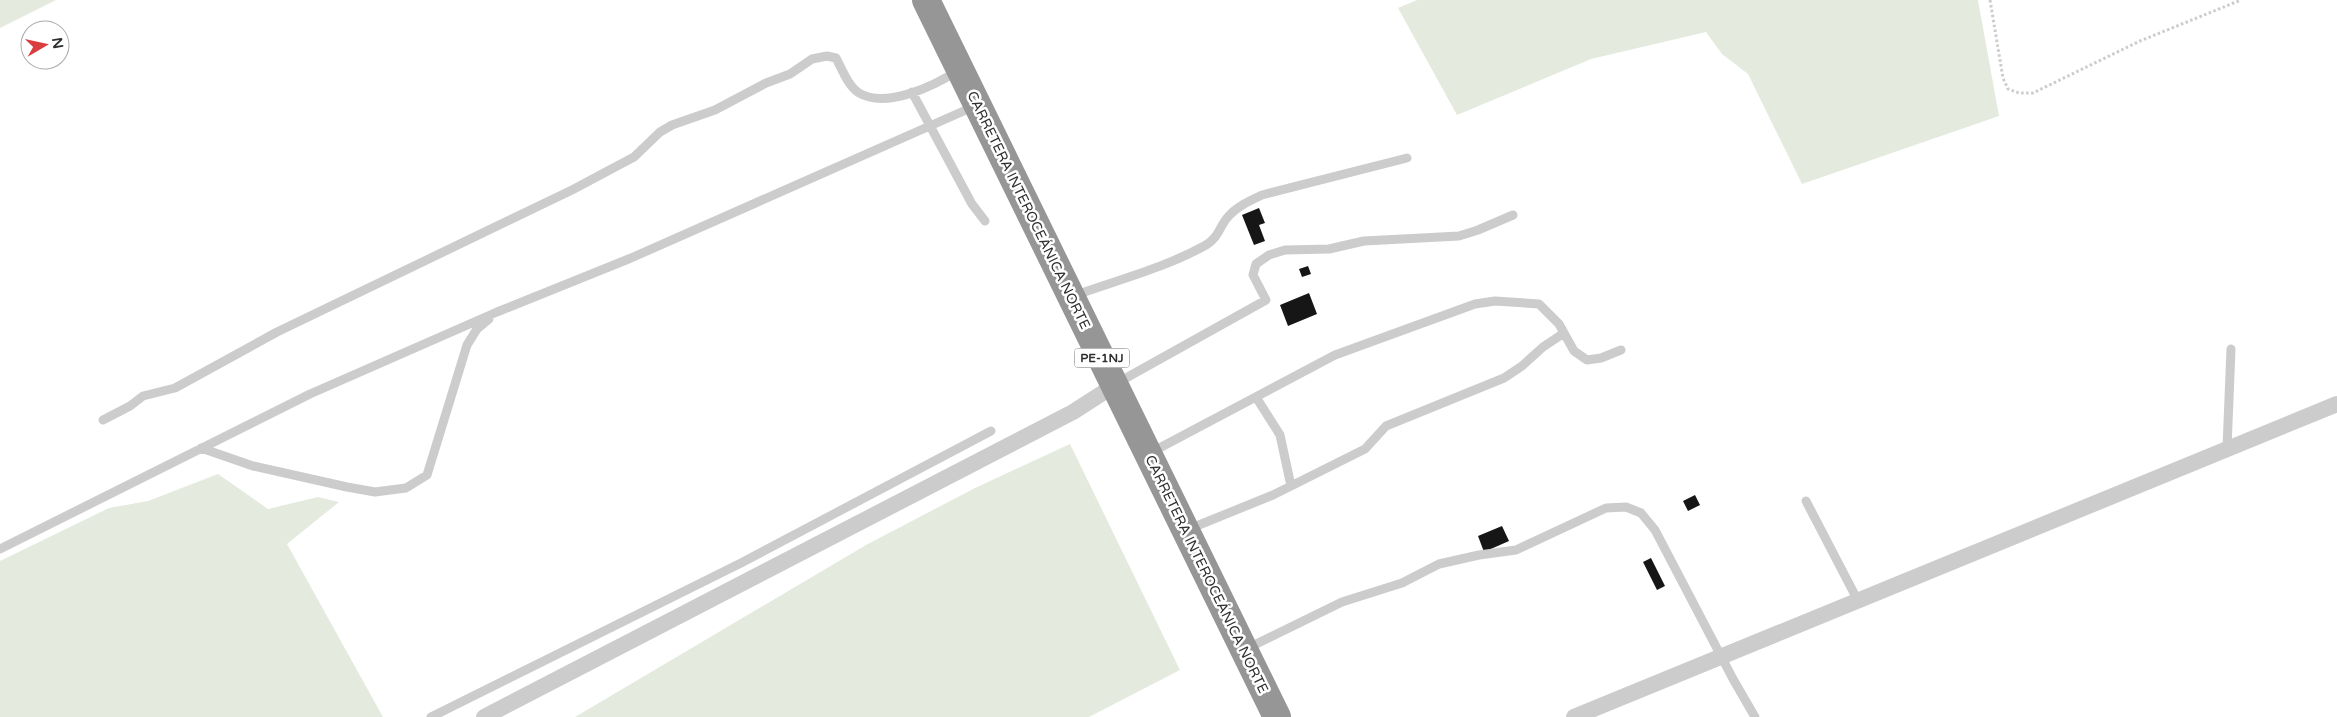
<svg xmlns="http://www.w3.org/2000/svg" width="2337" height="717" viewBox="0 0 2337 717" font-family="'Varela Round',sans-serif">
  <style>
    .green { fill: #e4ebde }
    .building { fill: #161616 }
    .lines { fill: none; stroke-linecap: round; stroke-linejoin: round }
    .path { stroke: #ccc; stroke-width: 3; stroke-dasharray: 2.5 2.5; stroke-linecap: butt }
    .lane { stroke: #ccc; stroke-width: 9 }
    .street { stroke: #ccc; stroke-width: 16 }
    .highway { stroke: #969696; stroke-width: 28 }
    .labels { text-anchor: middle; stroke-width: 5; stroke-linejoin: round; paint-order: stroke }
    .shield { fill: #fff; stroke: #6d6d6d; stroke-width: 1 }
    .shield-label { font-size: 12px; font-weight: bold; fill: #2f2f2f }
    .street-label { font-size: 14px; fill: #2f2f2f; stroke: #fff }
  </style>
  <rect width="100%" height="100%" fill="#fff"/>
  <path class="green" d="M0 0H56L0 28Z
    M1417 0H1978L1999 116 1802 184 1748 74 1722 54 1706 32 1591 59 1457 115 1398 8Z
    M1070 444 1180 670 1089 717H575L866 545 975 488Z
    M218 474 268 509 318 497 339 502 287 544 383 717H0V561L109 508 148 501Z"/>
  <path class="building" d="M1259 208 1265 223 1259 225 1265 241 1254 245 1242 215Z
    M1308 266 1311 274 1302 277 1299 269Z
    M1309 293 1317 314 1288 326 1280 305Z
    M1695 495 1700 505 1688 511 1683 501Z
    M1502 526 1509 541 1484 552 1478 536Z
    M1651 558 1665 586 1657 590 1643 562Z"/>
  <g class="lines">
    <path class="path" d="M1990 0 2003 78 2008 89 2019 93H2033L2140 41 2241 0"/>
    <path class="lane" d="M912 92 972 204 985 221
      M1073 296C1117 280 1165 268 1206 245 1218 238 1219 228 1227 218 1236 207 1249 201 1262 195L1407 158
      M1117 383 1266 300 1253 275 1256 264 1269 255 1285 250 1329 249 1364 241 1459 236 1478 230 1513 215
      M1256 397 1280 435 1291 486
      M103 420 130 406 143 396 175 388 277 332 572 190 634 157 660 132 672 125 715 110 766 83 790 74 812 59 827 56 836 58C842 69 848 86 859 93 886 109 934 86 957 71
      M201 448 253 466 347 487 375 492 406 488 427 475 467 345 477 329 489 319
      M2227 448 2231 349
      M1150 453 1335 355 1475 304 1495 301 1539 304 1559 324 1574 351 1587 360 1601 358 1621 350
      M1806 501 1857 599
      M1189 529 1273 495 1365 449 1386 426 1504 378 1522 366 1543 347 1564 333
      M0 549 310 394 497 312 631 258 975 106
      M1246 649 1342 602 1402 583 1439 564 1479 555 1516 550 1606 508 1626 507 1641 513 1655 530 1733 679 1755 717
      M431 717 741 563 991 431"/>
    <path class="street" d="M484 717 1073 412 1115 385
      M1574 717 2337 404"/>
    <path class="highway" d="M926 0 1277 717"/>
  </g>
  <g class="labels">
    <rect class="shield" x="1074.5" y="348.5" width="55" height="19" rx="4"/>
    <g class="shield-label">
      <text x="1102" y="362">PE-1NJ</text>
    </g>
    <g class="street-label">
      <text transform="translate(1029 210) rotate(64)" y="5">CARRETERA INTEROCEÁNICA NORTE</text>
      <text transform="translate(1207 574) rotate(64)" y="5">CARRETERA INTEROCEÁNICA NORTE</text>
    </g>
  </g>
  <g transform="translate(45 45) rotate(81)"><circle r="24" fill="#ffffff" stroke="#acacac"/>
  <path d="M0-4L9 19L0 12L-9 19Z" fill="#d93d3e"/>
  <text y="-8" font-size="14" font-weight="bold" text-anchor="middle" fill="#2f2f2f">N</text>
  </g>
</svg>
